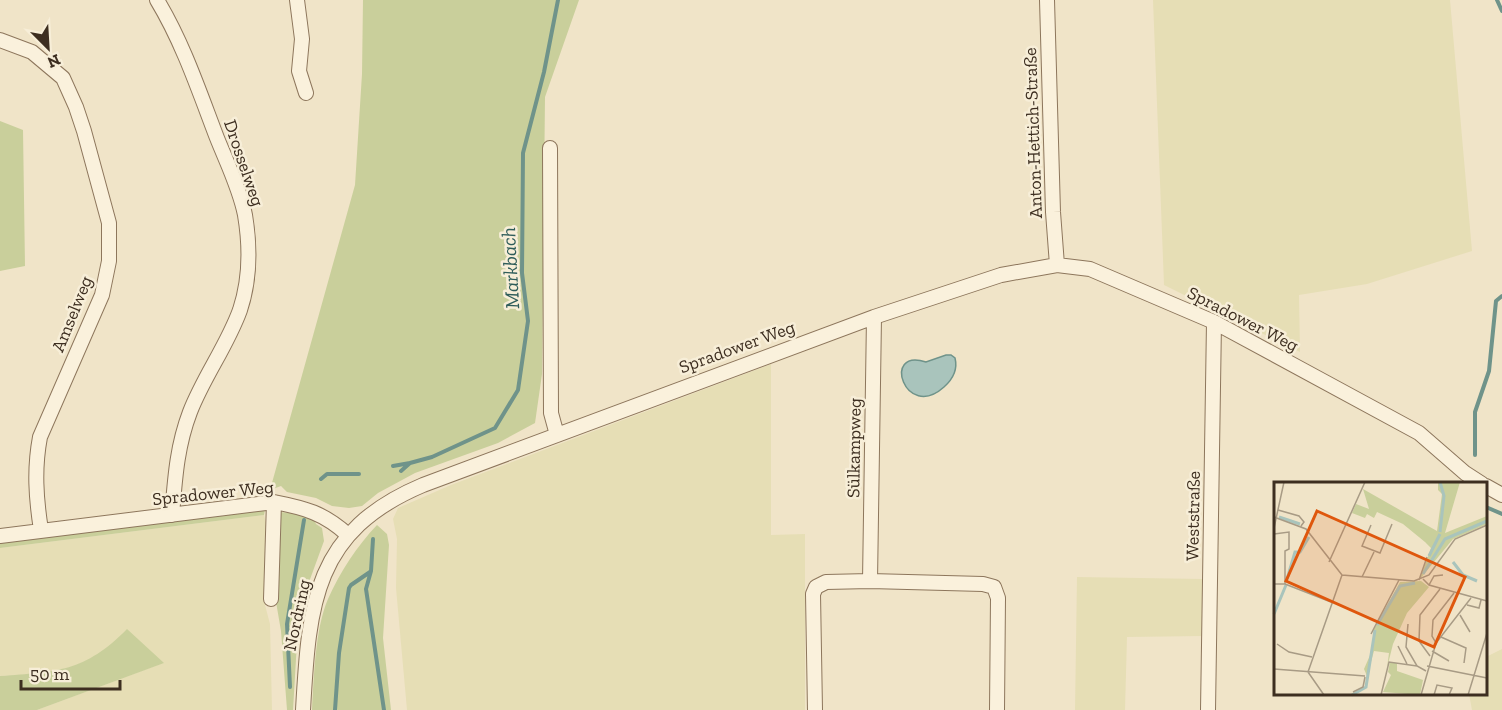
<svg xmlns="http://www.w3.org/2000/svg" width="1502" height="710" viewBox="0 0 1502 710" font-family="'Zilla Slab',serif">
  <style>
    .farmland { fill: #e6deb5 }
    .green { fill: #c9cf9b }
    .water { fill: #a9c4bc; stroke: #6f938a; stroke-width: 1.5 }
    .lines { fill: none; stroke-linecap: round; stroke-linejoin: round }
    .stream { stroke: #6f938a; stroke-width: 4 }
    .street-casing { stroke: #8d765c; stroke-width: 16 }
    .street { stroke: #faf1dc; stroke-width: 14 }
    .labels { text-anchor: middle; stroke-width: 5; stroke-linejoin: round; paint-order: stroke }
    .street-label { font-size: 18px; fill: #3d2e20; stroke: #f7eed8 }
    .water-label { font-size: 20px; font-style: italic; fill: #2f5d5a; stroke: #f7eed8 }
    .inset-river { fill: none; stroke: #a9c4bc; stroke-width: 3 }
    .inset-road { fill: none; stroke: #a89b85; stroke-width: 1.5 }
    .view { fill: #df570d; fill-opacity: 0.15; stroke: #df570d; stroke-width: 3 }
    .inset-edge { fill: none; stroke: #3d2e20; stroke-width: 3 }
  </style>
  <rect width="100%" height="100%" fill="#f0e4c8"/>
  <path class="farmland" d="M1153 0H1450L1472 251 1367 284 1299 295 1300 352 1164 285Z
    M771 364V535L805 534V710H407L396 588 397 539 393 519 398 508 451 485Z
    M264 515 267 526 265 605 270 624 272 710H37L163 663 127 630 110 647 95 657 74 666 52 673 0 676V548Z
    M1077 577 1203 579V636L1127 637 1125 710H1075Z
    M1502 649V710H1472L1469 694H1486V657Z"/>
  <path class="green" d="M363 0H579L545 97 542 374 535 423 498 443 415 473 378 493 362 506 349 508 332 506 316 498 287 492 281 486 270 490 355 185 362 74Z
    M0 121 23 130 25 266 0 271Z
    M265 510 264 515 0 548V542L36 536Z
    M277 512 295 513 313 518 316 524 322 528 324 541 305 593 298 625 293 710H287L281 631 275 596Z
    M377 525 387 534 389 545 383 638 391 710H312C314 677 315 629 328 599 340 572 357 546 377 525Z
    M127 629 164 663 37 710H0V676C56 672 85 672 127 629Z"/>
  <path class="water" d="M946 355H951L955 358C958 370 953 379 944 387 905 422 881 347 926 362Z"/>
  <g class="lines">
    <path class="stream" d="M1497 0 1502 11
      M1475 455V412L1489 371 1496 301 1502 296
      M393 466 410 463
      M401 471 410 463 432 457 495 428 518 390 528 321 522 273 523 153 544 72 558 0
      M321 479 327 474H359
      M1486 507 1502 514
      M373 539 371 571 366 589 384 710
      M290 687 287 624 304 520
      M335 710 339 653 349 588 351 585 370 572"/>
    <g class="street-casing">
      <path id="street" d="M157 0C183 43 199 91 217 138 227 163 240 189 245 215 250 245 250 280 240 310 227 346 204 376 190 412 177 446 175 478 172 515
        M297 0 302 39 299 71 306 93
        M1047 0 1053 212 1057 265
        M0 40 32 52 63 78 76 107 84 131 109 223V261L102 295 40 437C34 469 36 498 41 530
        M550 148 551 413 557 435
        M1486 486 1502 495
        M0 536 274 502C305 508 324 513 348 535
        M870 581 874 317
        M271 599 274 502
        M303 710C309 603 314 531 423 485L874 317 1001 275 1057 265 1090 269 1214 322 1419 433 1465 473 1482 484
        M815 710 813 594 816 587 826 582 870 581 983 584 994 587 998 598 997 710
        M1208 710 1214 322"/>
    </g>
    <use href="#street" class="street"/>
  </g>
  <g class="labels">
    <g class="street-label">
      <text transform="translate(1033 133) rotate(-92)" y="6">Anton-Hettich-Straße</text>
      <text transform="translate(244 163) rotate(71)" y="6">Drosselweg</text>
      <text transform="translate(72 314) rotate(-68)" y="6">Amselweg</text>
      <text transform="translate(1243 319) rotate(27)" y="6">Spradower Weg</text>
      <text transform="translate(737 347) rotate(-20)" y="6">Spradower Weg</text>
      <text transform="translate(854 448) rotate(-89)" y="6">Sülkampweg</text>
      <text transform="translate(213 493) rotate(-6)" y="6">Spradower Weg</text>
      <text transform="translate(1193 516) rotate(-89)" y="6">Weststraße</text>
      <text transform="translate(297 615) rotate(-78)" y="6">Nordring</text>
    </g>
    <g class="water-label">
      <text transform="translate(510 268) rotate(-93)" y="7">Markbach</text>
    </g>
  </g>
  <g transform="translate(1274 482)">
    <rect width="213" height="213" fill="#f0e4c8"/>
    <path d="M164 0H186L171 51 213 34V42L179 57 146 97 157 66 151 60 129 42 103 30 100 36 93 32 91 36 78 31 82 22 95 27 89 7 163 49 168 12 164 8ZM126 100 147 99 155 105 133 131 119 162 113 186 115 171 100 169 93 194 90 187 97 171 100 147ZM116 180 123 181V189L149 198 146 213 109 210 117 193 114 190Z" fill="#c9cf9b"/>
    <path class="inset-river" d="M166 0 170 14 166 50M5 35 26 42M155 74 166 52M179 80 189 93 203 99M149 92 171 57 213 39M13 97 21 70H26L35 55M0 132 12 103M103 143 126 104 141 101M78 213 92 205 101 148"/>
    <path class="inset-road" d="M4 28 25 34 30 40 27 44M0 35 32 47 68 93 140 99 155 93 181 57 213 43M97 43 88 64 106 71 118 42M0 46 10 0M0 52 15 50V67L11 69V102H0M55 80 91 0M88 95 100 70M149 97 155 103 213 119M145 98 153 75M11 102 57 120M155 103 160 94 169 93M193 123 205 126 207 118M186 133 196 150M134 142 132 165 143 184 152 189M97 152 125 98M167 155 192 166 190 181M162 161 158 154 159 138 180 111M3 162 15 170 38 175M124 164 133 182M158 169 175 179M156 174 145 159 146 133 166 107M153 184 213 196M0 187 91 194M34 190 68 93M34 190 50 213M79 210 89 205 91 195M107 213 115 180 143 184M147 213 162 161 197 116M160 213 163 203 178 206 175 213M194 213 213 151"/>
    <path class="view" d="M43 29 191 95 160 165 12 99Z"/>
    <rect width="213" height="213" class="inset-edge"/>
  </g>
  <g transform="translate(48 48) rotate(156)" stroke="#f7eed8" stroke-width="4.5" paint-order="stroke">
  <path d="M0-4.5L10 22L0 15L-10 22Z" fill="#3d2e20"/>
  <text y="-9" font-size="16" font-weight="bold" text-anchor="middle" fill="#3d2e20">N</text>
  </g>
  <path d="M21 680v9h99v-9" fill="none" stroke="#3d2e20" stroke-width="3"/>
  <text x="30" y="680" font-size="18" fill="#3d2e20" stroke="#f7eed8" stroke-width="4.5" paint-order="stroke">50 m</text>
</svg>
